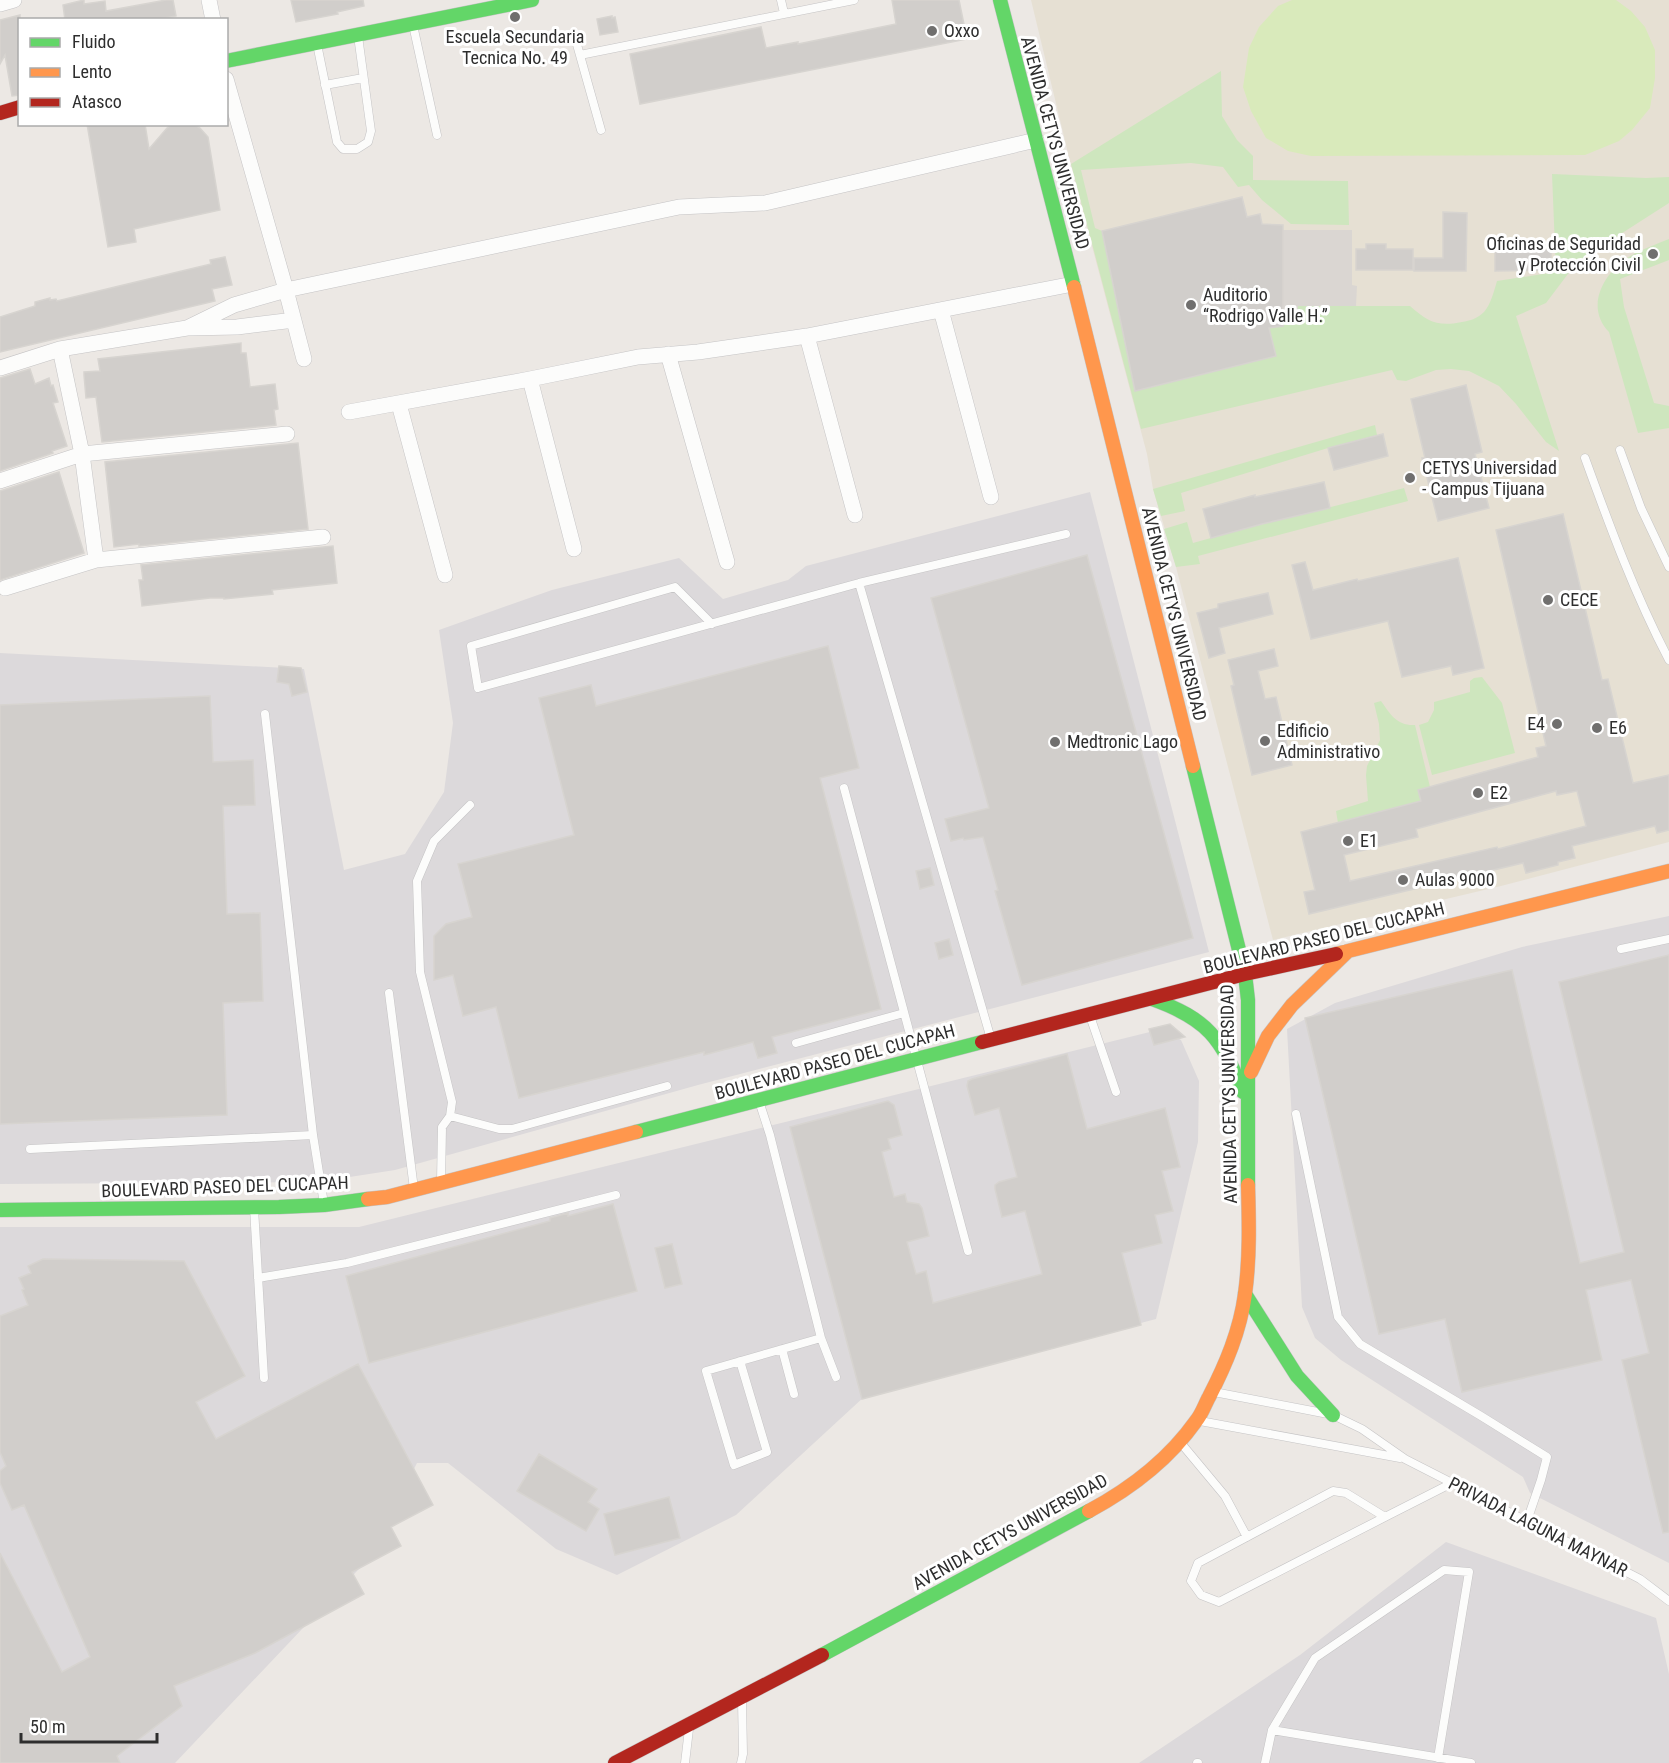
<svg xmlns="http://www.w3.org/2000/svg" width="1669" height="1763" viewBox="0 0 1669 1763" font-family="'Roboto Condensed',sans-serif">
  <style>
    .industrial { fill: #dcd9db }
    .education { fill: #e6e0d3 }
    .green { fill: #cee6be }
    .pitch { fill: #d9eabb }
    .plaza { fill: #dad6d2 }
    .building { fill: #d1cecb; stroke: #d7d4d0; stroke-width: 1.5; fill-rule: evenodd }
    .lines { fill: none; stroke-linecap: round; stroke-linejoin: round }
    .lane-casing { stroke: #c5c4c5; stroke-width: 9 }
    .street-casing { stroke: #c5c4c5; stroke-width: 16 }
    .fast-casing { stroke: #c5c4c5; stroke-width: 15 }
    .slow-casing { stroke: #c5c4c5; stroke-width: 15 }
    .jam-casing { stroke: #c5c4c5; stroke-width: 15 }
    .lane { stroke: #fcfcfb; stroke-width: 8 }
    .street { stroke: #fcfcfb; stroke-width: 15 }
    .fast { stroke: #63d668; stroke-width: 14 }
    .slow { stroke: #ff974d; stroke-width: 14 }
    .jam { stroke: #b3261e; stroke-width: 14 }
    .poi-dot { fill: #706f6e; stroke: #fff; stroke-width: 2 }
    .labels { text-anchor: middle; stroke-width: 6; stroke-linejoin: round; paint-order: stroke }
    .poi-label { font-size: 18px; fill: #2e2e2e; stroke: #fff; text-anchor: start }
    .street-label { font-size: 18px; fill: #2e2e2e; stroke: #fff }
  </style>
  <rect width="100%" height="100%" fill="#ece8e4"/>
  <path class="industrial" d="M1090 492 1209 952 698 1085 395 1170 317 1182 0 1184V653L304 669 344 870 405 854 444 792 453 723 439 630 552 590 679 558 723 599 788 580 806 566Z
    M1669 916V1563L1530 1493 1523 1477 1341 1360 1315 1338 1302 1307 1287 1029 1335 1003 1522 947Z
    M1162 1029 1181 1040 1199 1081 1198 1142 1156 1319 865 1396 736 1515 617 1575 556 1549 448 1463H417L389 1519 375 1552 175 1763H0V1227H359Z
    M1446 1542 1656 1618 1669 1674V1763H1139L1300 1655Z"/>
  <path class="education" d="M1031 0H1669V842L1501 886 1273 940 1176 567 1153 489 1147 454 1075 182Z"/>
  <path class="green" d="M1221 71 1222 116 1237 140 1253 156V180L1348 181 1349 225 1291 224 1262 200 1249 185 1238 187 1223 167 1191 163 1081 170 1095 228 1102 231 1276 356 1269 328 1283 326V320L1297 306H1410C1428 322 1438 327 1462 322 1470 321 1478 318 1484 312 1491 304 1494 291 1497 281L1556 272 1552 174 1646 178 1669 177V203L1577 262 1546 303 1516 316 1559 451 1546 442 1516 404 1499 386 1469 371 1451 369 1436 370 1406 381 1397 380 1392 370 1141 429 1071 164Z
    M1669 239V260L1620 279 1624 307 1654 403 1669 406V428L1638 433 1609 332C1583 305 1606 269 1634 254 1645 248 1657 244 1669 239Z
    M1375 425 1377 435 1328 448 1181 493 1185 511 1161 516 1153 489Z
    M1404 488 1408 501 1198 556 1200 564 1176 567 1164 529 1187 522 1193 543C1263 523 1334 507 1404 488Z
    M1482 677 1502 703 1515 753 1432 775 1419 725 1428 722 1434 710V702L1470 692V681L1474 678Z
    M1381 701C1390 714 1397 726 1415 725L1430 787 1418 790 1421 801 1338 823 1336 811 1368 801 1366 775 1367 766 1380 740 1379 724 1374 703Z"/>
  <path class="pitch" d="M1292 0H1616L1631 11 1645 27 1655 50V78L1650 108 1632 130 1619 141 1585 155 1311 156 1288 151 1266 138 1251 111 1243 87 1249 48 1259 27 1278 6Z"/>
  <path class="plaza" d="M1283 230H1352V285L1357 286 1356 306H1298L1297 320H1283Z"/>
  <path class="building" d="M84 0V4L105 1 106 11 166 0H173L176 16 154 20H65L63 5Z
    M291 0H363L364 6 337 12 338 14 296 22Z
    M892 0H959L967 39 640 104 630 54 761 27 766 48 798 42V44L896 24Z
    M20 15V95L12 96 5 55 0 64V20Z
    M612 16V18L615 17 618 32 600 35 597 19Z
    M87 124H145L149 149 167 128 173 124H193L200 128 208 137 220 210 134 229 136 242 108 247Z
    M1242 197 1247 217 1260 214 1262 224 1283 225V326L1269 328 1276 356 1135 391 1102 231Z
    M1443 212 1467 213 1466 271H1414V258H1443Z
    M1366 244H1386V249H1413V270H1356V249H1366Z
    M1520 244H1540V249H1551V270L1495 271V250H1520Z
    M225 257 232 285 212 289 215 301 0 352V317L35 306V302L50 298V300L56 299 57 301 115 287 211 264 210 260Z
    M241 343V353H246L250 387 275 384 278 409 274 410 276 425 102 442 96 397 86 398 84 375V372L100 371 98 359Z
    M30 369 35 384 49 378 51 386 53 385 58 402 53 403 67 446 52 451 53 453 0 471V378Z
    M1466 385 1482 452 1475 454 1489 508 1438 521 1422 458H1425L1411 399Z
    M1383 434 1388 456 1334 470 1328 448Z
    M298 443 308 529 139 546V544L114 547 105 462Z
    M59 472 84 553 0 580V491Z
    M1324 482 1330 508 1262 524 1211 538 1203 509 1255 495V497Z
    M1563 514 1602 680 1608 679 1633 783 1669 775V830L1657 833 1655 826 1572 846 1575 858 1558 862V865L1526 873 1523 863 1309 914 1304 892 1315 890 1301 832 1421 801 1418 790 1538 757 1536 748 1546 746 1496 530ZM1556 791 1557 795 1577 791 1586 826 1498 849 1497 847 1350 881 1344 855 1418 837 1416 829Z
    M333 546 337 583 272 590 273 594 224 599V598H210L142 606 139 580H143L141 565Z
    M1087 555 1193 938 1022 985 995 891 998 890 983 837 964 840 963 838 951 841 945 819 989 808 931 598Z
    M1458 558 1484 668 1453 675 1451 666 1402 677 1388 621 1311 639 1292 565 1305 562 1313 590 1357 579 1358 581Z
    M1268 593 1273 614 1219 628 1225 653 1209 658 1197 613 1218 608V604Z
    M828 646 859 768 820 778 881 1009 772 1037 777 1053 758 1058 753 1042 704 1055V1052L519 1098 496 1007 463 1016 453 975 434 980V936L446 924 472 917 458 864 574 835 539 698 591 685 596 706Z
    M1274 649 1278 666 1258 671 1265 699 1276 697 1292 765 1252 775 1231 686 1234 685 1228 660Z
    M279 666 301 668 307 692 292 696 289 684 277 682Z
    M210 696 213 762 253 760 255 805 223 806 227 914 260 913 263 1001 223 1003 227 1115 0 1124V705Z
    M930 868 934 885 920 889 916 871Z
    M949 939 953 955 939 959 935 943Z
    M1669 955V1532L1663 1533 1622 1360 1649 1353 1631 1280 1586 1290 1602 1360 1462 1392 1445 1319 1379 1334 1305 1018 1512 970 1580 1263 1624 1252 1559 982Z
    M1170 1024 1185 1037 1154 1045 1149 1029Z
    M1067 1054 1087 1129 1165 1108 1180 1167 1162 1171 1173 1211 1155 1215 1162 1243 1122 1253 1141 1325 862 1399 790 1127 888 1101 894 1105 902 1135 888 1139 891 1149 882 1152 894 1197 905 1194 907 1202 919 1204 922 1208 929 1236 907 1242 916 1274 926 1271 933 1303 1042 1274 1025 1211 1002 1217 995 1189V1185L999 1182 1017 1177 999 1108 975 1115 967 1086 968 1081 972 1079Z
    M613 1204 637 1291 369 1363 346 1276 550 1221V1218L568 1213V1216Z
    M672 1244 682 1284 665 1288 655 1248Z
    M43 1259 184 1261 245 1376 196 1402 216 1439 358 1364 433 1505 391 1527 401 1546 352 1572 364 1594 255 1653 174 1686 182 1706 117 1756 120 1763H0V1553L62 1672 90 1657 24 1505 12 1510 0 1483V1471L6 1466 0 1452V1316L28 1305 22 1290 24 1289 19 1278 31 1273 28 1266Z
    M539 1454 597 1489 588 1502 599 1509 586 1531 517 1491Z
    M669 1497 680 1538 615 1555 604 1514Z"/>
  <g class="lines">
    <g class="lane-casing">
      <path id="lane" d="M781 0 784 13
        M413 25 437 135
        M574 34 601 130
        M317 44 337 142 343 149H357L368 142 371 131 358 36
        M580 55 854 0
        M325 85 363 78
        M1620 450 1641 508 1669 567
        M1585 458C1610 527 1635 595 1669 660
        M859 583 991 1039
        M712 624 675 587 471 646 478 688 859 583 1066 534
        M265 714 313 1135 324 1204
        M844 788 968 1251
        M1621 949 1669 939
        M389 993 414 1189
        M1090 1016 1116 1092
        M796 1043 904 1013
        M1296 1114 1338 1317 1360 1344 1481 1416 1547 1457 1541 1480 1527 1521
        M450 1116 499 1129H512L667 1086
        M30 1149 313 1135
        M441 1181 442 1127 450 1116 452 1102 420 972 417 881 434 841 470 805
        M254 1208 264 1378
        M258 1278 347 1263 616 1195
        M821 1338 836 1377
        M782 1349 794 1394
        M740 1361 767 1452 734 1465 706 1371 821 1338 770 1135 759 1101
        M1214 1392 1323 1413
        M1335 1416 1362 1429 1405 1459 1640 1579 1669 1601
        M1200 1421 1400 1458
        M1180 1442 1225 1496 1247 1537
        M1385 1517 1346 1493 1333 1491 1198 1563 1191 1581 1201 1595 1219 1602 1385 1517 1452 1483
        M1272 1730 1471 1763
        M685 1763 689 1729
        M741 1763 743 1754 742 1700
        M1197 1763H1198
        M1265 1763 1272 1730 1315 1658 1444 1570 1469 1572 1438 1758"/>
    </g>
    <g class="street-casing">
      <path id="street" d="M209 0 213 20
        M0 4 14 0
        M226 79 286 290 304 359
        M941 310 991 497
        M187 328 234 305 286 290 679 207 765 203 1036 140
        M807 336 855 515
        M60 349 82 454 96 560
        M668 354 727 562
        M0 368 60 349 187 328 237 327 294 320
        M530 379 574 549
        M399 404 445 575
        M349 412 530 379 638 357 698 352 807 336 1073 284
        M0 481 82 454 287 434
        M5 588 96 560 323 537"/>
    </g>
    <g class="fast-casing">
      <path id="fast" d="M1000 0 1074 287
        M226 61 532 0
        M1193 766 1245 974 1248 1000V1185
        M1152 999C1208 1019 1221 1038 1243 1092
        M636 1132 982 1042
        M0 1210 279 1207 324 1205 368 1199
        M1245 1294 1297 1376 1333 1415
        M822 1655 1089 1511"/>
    </g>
    <g class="slow-casing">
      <path id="slow" d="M1074 287 1193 766
        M1336 954 1669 871
        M1251 1072 1268 1036 1292 1005 1348 951
        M368 1199 387 1197 636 1132
        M1089 1511C1130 1489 1169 1459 1196 1421 1202 1414 1205 1404 1209 1397 1226 1364 1240 1331 1245 1294 1250 1258 1249 1221 1248 1185"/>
    </g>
    <g class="jam-casing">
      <path id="jam" d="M0 113 20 107
        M982 1042 1245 974 1336 954
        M615 1763 822 1655"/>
    </g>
    <use href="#lane" class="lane"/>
    <use href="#street" class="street"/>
    <use href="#fast" class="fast"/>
    <use href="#slow" class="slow"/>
    <use href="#jam" class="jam"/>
  </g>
  <g class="poi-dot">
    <circle cx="515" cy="17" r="6"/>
    <circle cx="932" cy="31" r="6"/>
    <circle cx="1653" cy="254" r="6"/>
    <circle cx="1191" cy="305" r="6"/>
    <circle cx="1410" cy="478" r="6"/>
    <circle cx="1548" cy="600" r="6"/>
    <circle cx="1557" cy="724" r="6"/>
    <circle cx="1597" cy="728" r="6"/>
    <circle cx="1265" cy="741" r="6"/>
    <circle cx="1055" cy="742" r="6"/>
    <circle cx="1478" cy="793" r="6"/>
    <circle cx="1348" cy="841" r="6"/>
    <circle cx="1403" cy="880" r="6"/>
  </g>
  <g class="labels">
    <g class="poi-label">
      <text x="944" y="37">Oxxo</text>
      <text x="515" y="43" text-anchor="middle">Escuela Secundaria<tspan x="515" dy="21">Tecnica No. 49</tspan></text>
      <text x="1641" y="250" text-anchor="end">Oficinas de Seguridad<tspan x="1641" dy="21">y Protección Civil</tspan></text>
      <text x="1203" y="301">Auditorio<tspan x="1203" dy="21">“Rodrigo Valle H.”</tspan></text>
      <text x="1422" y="474">CETYS Universidad<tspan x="1422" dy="21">- Campus Tijuana</tspan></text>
      <text x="1560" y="606">CECE</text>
      <text x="1545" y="730" text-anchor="end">E4</text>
      <text x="1609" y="734">E6</text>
      <text x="1277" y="737">Edificio<tspan x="1277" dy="21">Administrativo</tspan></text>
      <text x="1067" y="748">Medtronic Lago</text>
      <text x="1490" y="799">E2</text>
      <text x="1360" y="847">E1</text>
      <text x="1415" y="886">Aulas 9000</text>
    </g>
    <g class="street-label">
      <text transform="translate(1055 143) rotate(75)" y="6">AVENIDA CETYS UNIVERSIDAD</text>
      <text transform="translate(1174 614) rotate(76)" y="6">AVENIDA CETYS UNIVERSIDAD</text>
      <text transform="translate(1324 938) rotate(-14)" y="6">BOULEVARD PASEO DEL CUCAPAH</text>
      <text transform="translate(835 1062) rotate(-15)" y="6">BOULEVARD PASEO DEL CUCAPAH</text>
      <text transform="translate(1229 1094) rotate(-91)" y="6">AVENIDA CETYS UNIVERSIDAD</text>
      <text transform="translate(225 1187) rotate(-2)" y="6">BOULEVARD PASEO DEL CUCAPAH</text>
      <text transform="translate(1538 1527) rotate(27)" y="6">PRIVADA LAGUNA MAYNAR</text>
      <text transform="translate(1010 1532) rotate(-29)" y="6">AVENIDA CETYS UNIVERSIDAD</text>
    </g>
  </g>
  <rect x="18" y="18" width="210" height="108" fill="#ffffff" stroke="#ababab" stroke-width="1.5"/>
  <rect x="30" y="38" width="30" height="9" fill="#63d668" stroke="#ababab" stroke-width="1.5"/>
  <text x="72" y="48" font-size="18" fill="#2e2e2e">Fluido</text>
  <rect x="30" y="68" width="30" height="9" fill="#ff974d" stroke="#ababab" stroke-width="1.5"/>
  <text x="72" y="78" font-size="18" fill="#2e2e2e">Lento</text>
  <rect x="30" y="98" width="30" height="9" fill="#b3261e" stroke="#ababab" stroke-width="1.5"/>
  <text x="72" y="108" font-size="18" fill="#2e2e2e">Atasco</text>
  <path d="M21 1733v9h136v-9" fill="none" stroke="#2e2e2e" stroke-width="3"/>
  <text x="30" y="1733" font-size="18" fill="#2e2e2e" stroke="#ffffff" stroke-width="4.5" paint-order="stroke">50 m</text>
</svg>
